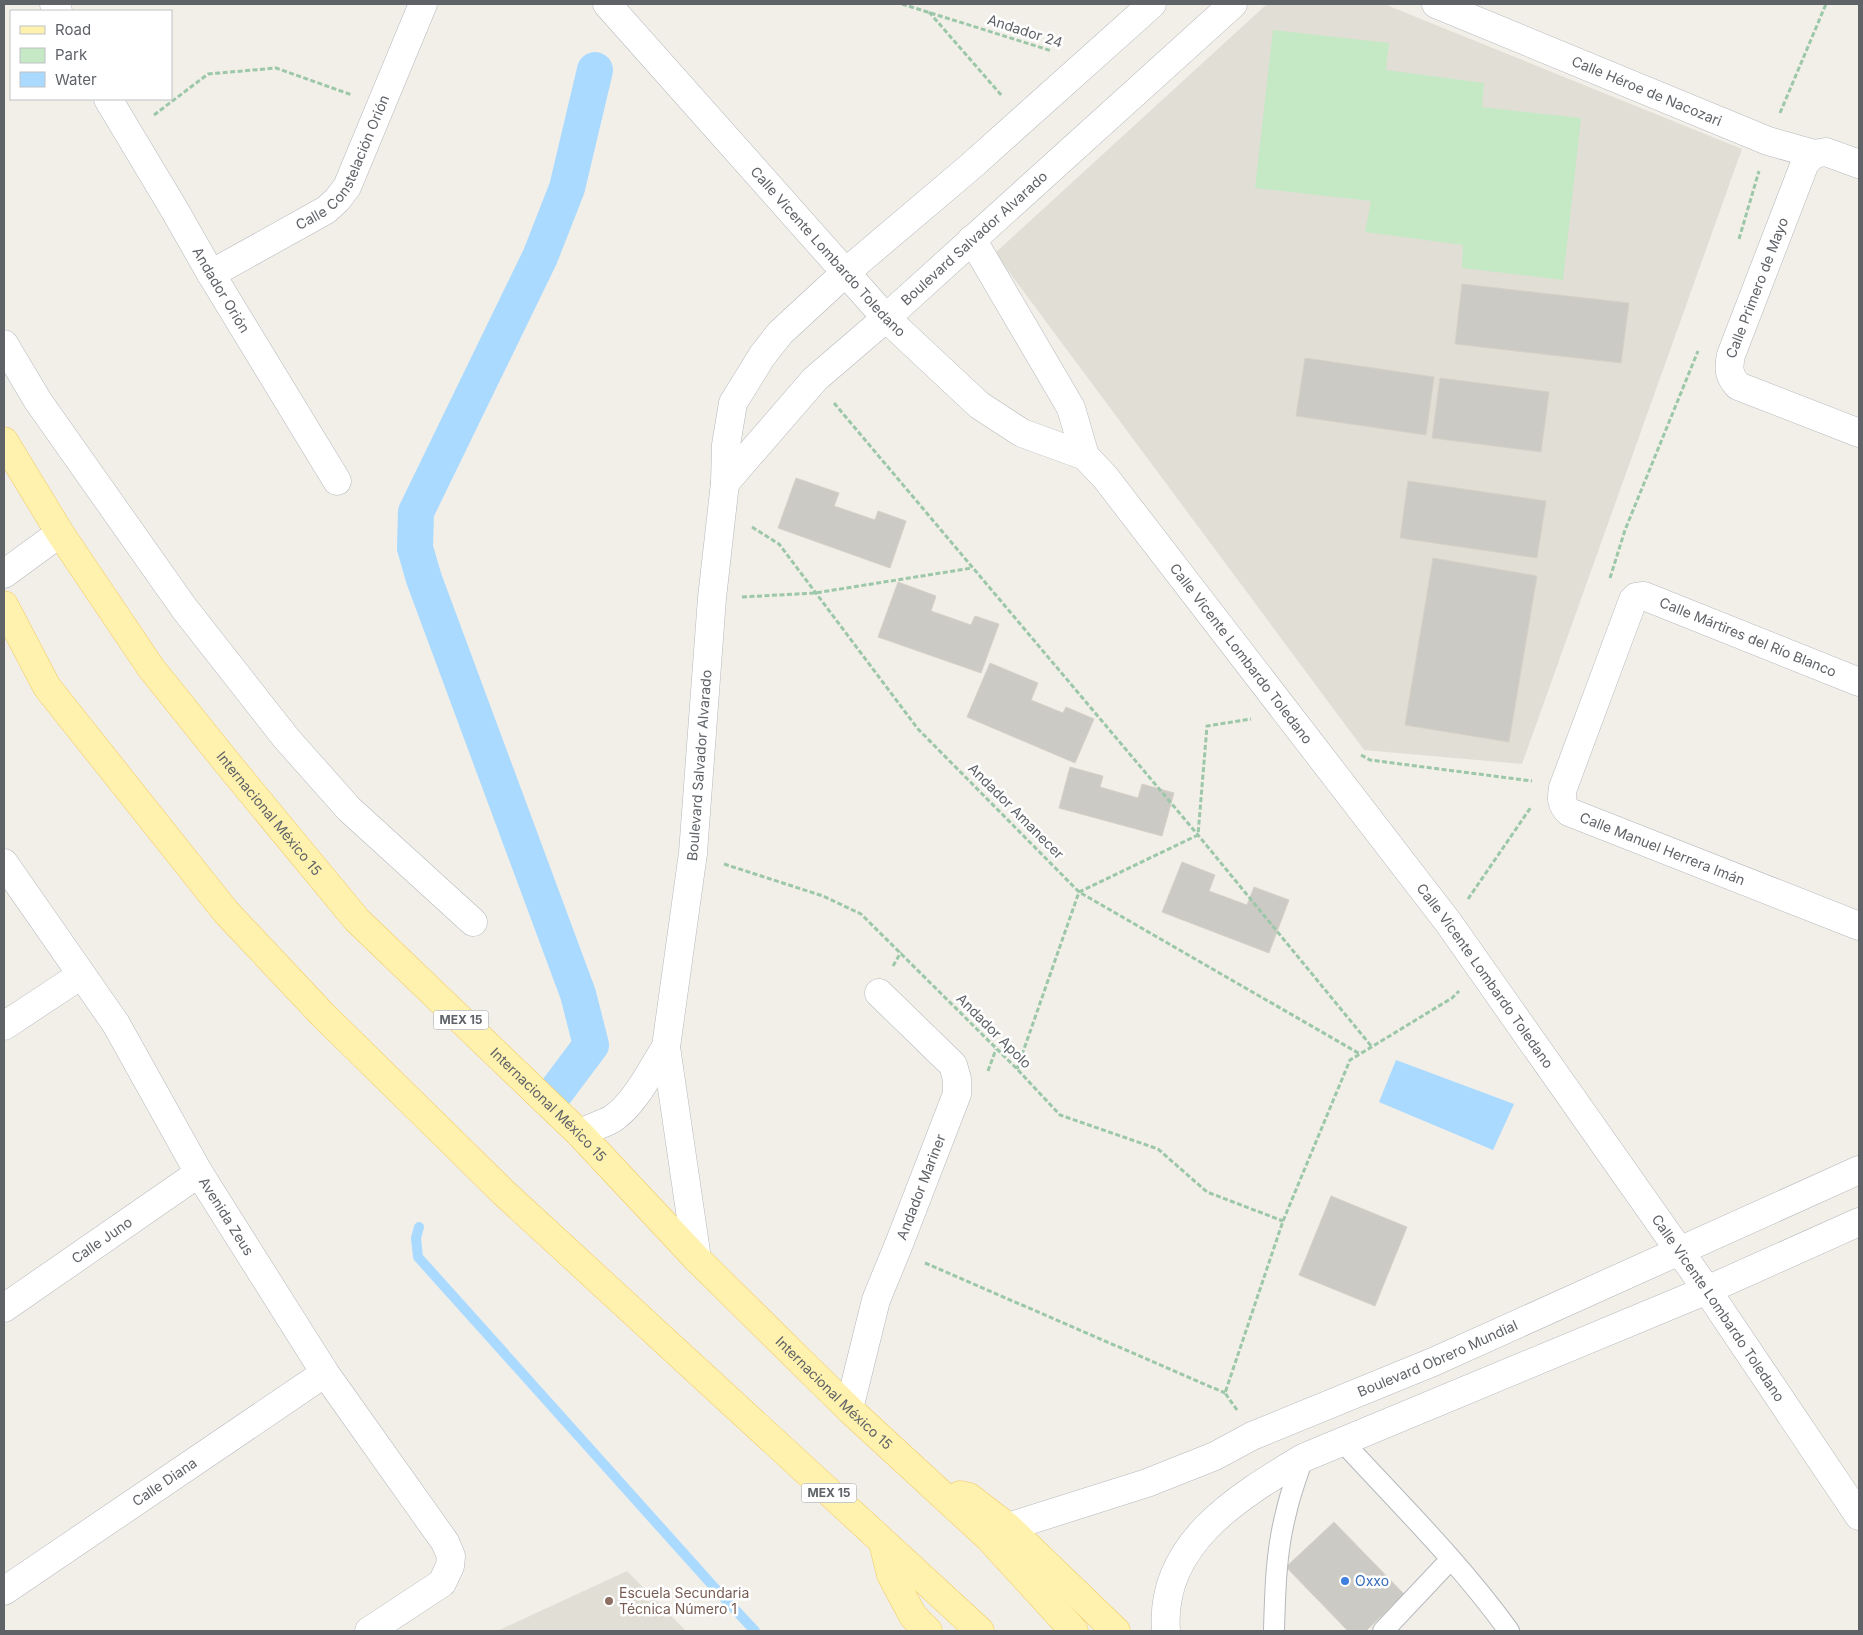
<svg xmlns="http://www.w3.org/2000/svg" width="1863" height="1635" viewBox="0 0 1863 1635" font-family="Inter,sans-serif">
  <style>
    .education { fill: #e1ded6 }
    .green { fill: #c5e8c5 }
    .water { fill: #aadaff }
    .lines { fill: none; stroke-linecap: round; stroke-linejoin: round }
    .stream { stroke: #aadaff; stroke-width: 10 }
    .canal { stroke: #aadaff; stroke-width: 36 }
    .building { fill: #cccac5; stroke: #d6d1c6 }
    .service-casing { stroke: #b5b8bc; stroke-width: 22 }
    .pedestrian-casing { stroke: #b5b8bc; stroke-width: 29 }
    .minor-casing { stroke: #b5b8bc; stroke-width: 29 }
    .tertiary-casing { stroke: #b5b8bc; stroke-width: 29 }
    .primary-casing { stroke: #f2c960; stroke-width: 29 }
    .path { stroke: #9cc7a9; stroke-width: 3; stroke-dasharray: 5 2.5; stroke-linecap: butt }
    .service { stroke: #fff; stroke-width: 20 }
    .pedestrian { stroke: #fff; stroke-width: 28 }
    .minor { stroke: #fff; stroke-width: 28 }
    .tertiary { stroke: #fff; stroke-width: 28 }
    .primary { stroke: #fff2af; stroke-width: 28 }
    .shop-dot { fill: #3f7fe0; stroke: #fff; stroke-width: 2 }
    .education-dot { fill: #8d6e63; stroke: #fff; stroke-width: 2 }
    .labels { text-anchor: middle; stroke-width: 5; stroke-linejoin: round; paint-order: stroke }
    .shield { fill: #fff; stroke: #8f9295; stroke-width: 1 }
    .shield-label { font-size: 12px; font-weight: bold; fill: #5f6368 }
    .street-label { font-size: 14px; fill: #5f6368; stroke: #fff }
    .shop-label { font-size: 14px; fill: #366cbe; stroke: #fff; text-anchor: start }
    .education-label { font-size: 14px; fill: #785e54; stroke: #fff; text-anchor: start }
  </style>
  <rect width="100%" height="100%" fill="#f1efe8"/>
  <path class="education" d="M1267 4H1384L1742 149 1522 764 1364 750 995 253Z
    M627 1571 686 1631H497Z"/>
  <path class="green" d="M1273 30 1389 43 1386 70 1484 83 1482 107 1581 118 1563 280 1462 268 1463 245 1365 232 1371 201 1255 188Z"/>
  <path class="water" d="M1396 1060 1514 1104 1493 1150 1379 1102Z"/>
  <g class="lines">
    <path class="stream" d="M419 1227 416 1238 418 1257 713 1586 755 1631"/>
    <path class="canal" d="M552 1097 591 1045 578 994 424 579 415 548 416 512 540 257 567 188 595 70"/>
  </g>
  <path class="building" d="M1462 284 1629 303 1621 363 1455 344Z
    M1305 358 1434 377 1426 435 1296 416Z
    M1440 378 1549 392 1541 452 1432 438Z
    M796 478 839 493 834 506 875 520 878 511 906 521 890 568 778 528Z
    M1408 481 1546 501 1537 558 1400 538Z
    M1433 558 1537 576 1509 742 1405 725Z
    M898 582 936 596 931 611 971 625 975 616 999 624 981 673 878 637Z
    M990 663 1038 683 1031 700 1063 713 1066 707 1094 719 1075 763 967 717Z
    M1070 767 1103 776 1100 787 1138 798 1142 784 1174 793 1162 836 1059 808Z
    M1182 862 1215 875 1209 891 1247 905 1254 887 1289 900 1269 953 1162 912Z
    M1331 1196 1407 1227 1375 1306 1299 1275Z
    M1334 1522 1404 1594 1366 1631H1348L1286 1567Z"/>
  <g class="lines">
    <g class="service-casing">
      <path id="service" d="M1342 1441C1399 1503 1460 1563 1509 1631
        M1274 1631C1275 1592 1276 1551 1286 1513 1290 1494 1297 1476 1303 1458
        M1383 1631 1450 1560"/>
    </g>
    <g class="pedestrian-casing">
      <g id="pedestrian">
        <path id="s1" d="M1436 4 1768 141 1814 154"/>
      </g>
    </g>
    <g class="minor-casing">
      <g id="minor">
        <path d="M54 4 58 11"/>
        <path id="s2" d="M607 4 886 318 979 405 1022 433 1085 456"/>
        <path id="s3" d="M108 99 174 209 211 274 337 481"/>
        <path d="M1859 164 1826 152 1814 154 1805 163 1731 355C1728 369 1729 376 1738 386L1859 433"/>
        <path id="s4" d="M972 239 1071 408 1085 456 1105 477 1448 922 1707 1290 1859 1516"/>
        <path id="s5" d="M211 274 326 210 337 200 347 187 423 4"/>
        <path d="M4 344 38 401 184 608 286 738 349 809 473 922"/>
        <path d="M4 574 60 533"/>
        <path id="s6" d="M1859 682 1644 596 1636 597 1633 600 1563 788C1561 799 1561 804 1569 812L1859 926"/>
        <path id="s7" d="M4 863 116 1024 199 1173 325 1373 445 1542 451 1556 450 1566 442 1583 369 1631"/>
        <path d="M4 1026 81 975"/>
        <path id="s8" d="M4 1308 199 1173"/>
        <path id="s9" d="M849 1409 876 1300 899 1244 957 1094V1079L953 1065 879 993"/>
        <path id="s10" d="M4 1591 325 1373"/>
      </g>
    </g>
    <g class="tertiary-casing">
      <g id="tertiary">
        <path id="s11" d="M725 483 815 379 886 318 1233 4"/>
        <path d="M580 1134C590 1127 602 1125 612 1119 635 1104 651 1070 666 1047"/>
        <path id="s12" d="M697 1259 666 1047 693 853 712 598 725 483 726 445 733 403 762 356 780 333 846 272 970 167 1152 4"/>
        <path id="s13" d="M1008 1527 1147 1483 1215 1456 1252 1436 1433 1362 1859 1170"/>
        <path d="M1166 1631C1159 1544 1238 1497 1303 1458L1707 1290 1859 1222"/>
      </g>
    </g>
    <g class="primary-casing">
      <g id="primary">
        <path id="s14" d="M4 441 60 533 151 668 233 770 357 920 580 1134 697 1259 849 1409 989 1538 1074 1631"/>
        <path d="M4 605 47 687 226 912 322 1014 503 1192 980 1631"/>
        <path d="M960 1495 969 1497 1008 1527 1116 1631"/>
        <path d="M883 1543 891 1575 913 1616 928 1631"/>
      </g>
    </g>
    <path class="path" d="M902 4 1052 51
      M929 12 1002 96
      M1780 113 1826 4
      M154 115 208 74 276 68 352 95
      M1739 239 1759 171
      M834 403 1198 835 1372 1047
      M752 527 779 544 918 729 1079 892 1360 1054
      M1610 578 1625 530 1698 351
      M742 597 815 593 972 568
      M1361 755 1370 760 1532 781
      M724 864 823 896 861 914 1017 1069 1060 1115 1158 1149 1207 1192 1283 1221
      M1468 899 1531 807
      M893 966 901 952
      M1017 1069 1079 892 1198 835 1207 726 1251 719
      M988 1071 996 1049
      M925 1263 1225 1393
      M1237 1410 1225 1393 1283 1221 1350 1060 1452 998 1459 991"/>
    <use href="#service" class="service"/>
    <use href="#pedestrian" class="pedestrian"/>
    <use href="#minor" class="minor"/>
    <use href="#tertiary" class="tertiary"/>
    <use href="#primary" class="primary"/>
  </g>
  <circle class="shop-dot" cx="1345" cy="1581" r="5"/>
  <circle class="education-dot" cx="609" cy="1601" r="5"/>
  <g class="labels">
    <g class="shield">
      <rect x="433.5" y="1010.5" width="55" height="19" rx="4"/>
      <rect x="801.5" y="1483.5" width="55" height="19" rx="4"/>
    </g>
    <g class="shield-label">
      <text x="461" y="1024">MEX 15</text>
      <text x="829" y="1497">MEX 15</text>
    </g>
    <g class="street-label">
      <text transform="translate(1025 31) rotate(18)" y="5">Andador 24</text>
      <text dy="5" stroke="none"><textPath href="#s1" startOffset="228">Calle Héroe de Nacozari</textPath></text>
      <text dy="5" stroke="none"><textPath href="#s5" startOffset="180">Calle Constelación Orión</textPath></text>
      <text dy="5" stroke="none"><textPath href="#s11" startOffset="350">Boulevard Salvador Alvarado</textPath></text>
      <text dy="5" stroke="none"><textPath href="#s2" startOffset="332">Calle Vicente Lombardo Toledano</textPath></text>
      <text transform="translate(1757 288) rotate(-69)" y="5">Calle Primero de Mayo</text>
      <text dy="5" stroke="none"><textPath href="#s3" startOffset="222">Andador Orión</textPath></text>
      <text transform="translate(1748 637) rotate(22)" y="5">Calle Mártires del Río Blanco</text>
      <text dy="5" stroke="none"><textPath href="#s4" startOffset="498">Calle Vicente Lombardo Toledano</textPath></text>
      <text dy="5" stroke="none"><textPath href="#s12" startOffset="498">Boulevard Salvador Alvarado</textPath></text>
      <text transform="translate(1016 811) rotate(45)" y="5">Andador Amanecer</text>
      <text dy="5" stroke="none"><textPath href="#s14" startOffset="458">Internacional México 15</textPath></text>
      <text dy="5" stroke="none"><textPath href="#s6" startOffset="571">Calle Manuel Herrera Imán</textPath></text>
      <text dy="5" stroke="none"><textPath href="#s4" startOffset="902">Calle Vicente Lombardo Toledano</textPath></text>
      <text transform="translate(994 1031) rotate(45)" y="5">Andador Apolo</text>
      <text dy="5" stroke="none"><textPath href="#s14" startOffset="862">Internacional México 15</textPath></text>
      <text dy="5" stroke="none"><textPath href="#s9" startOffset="234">Andador Mariner</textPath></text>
      <text dy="5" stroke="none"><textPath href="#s7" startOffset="418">Avenida Zeus</textPath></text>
      <text dy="5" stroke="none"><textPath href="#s8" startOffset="119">Calle Juno</textPath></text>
      <text dy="5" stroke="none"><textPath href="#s4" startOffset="1308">Calle Vicente Lombardo Toledano</textPath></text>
      <text dy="5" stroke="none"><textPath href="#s13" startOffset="462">Boulevard Obrero Mundial</textPath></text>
      <text dy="5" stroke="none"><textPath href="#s14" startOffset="1268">Internacional México 15</textPath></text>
      <text dy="5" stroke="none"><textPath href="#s10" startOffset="194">Calle Diana</textPath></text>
    </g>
    <g class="shop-label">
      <text x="1355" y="1586">Oxxo</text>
    </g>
    <g class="education-label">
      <text x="619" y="1598">Escuela Secundaria<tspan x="619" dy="16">Técnica Número 1</tspan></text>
    </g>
  </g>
  <rect width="1863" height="1635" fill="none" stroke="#5f6368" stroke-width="10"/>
  <rect x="10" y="10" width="162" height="90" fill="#ffffff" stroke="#bfc1c3"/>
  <rect x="20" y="26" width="25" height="8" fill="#fff2af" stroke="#bfc1c3"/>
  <text x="55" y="35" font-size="15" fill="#5f6368">Road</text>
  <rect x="20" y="48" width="25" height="15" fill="#c5e8c5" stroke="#bfc1c3"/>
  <text x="55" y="60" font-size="15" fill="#5f6368">Park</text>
  <rect x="20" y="72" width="25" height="15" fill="#aadaff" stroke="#bfc1c3"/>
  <text x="55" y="85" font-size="15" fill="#5f6368">Water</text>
</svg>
